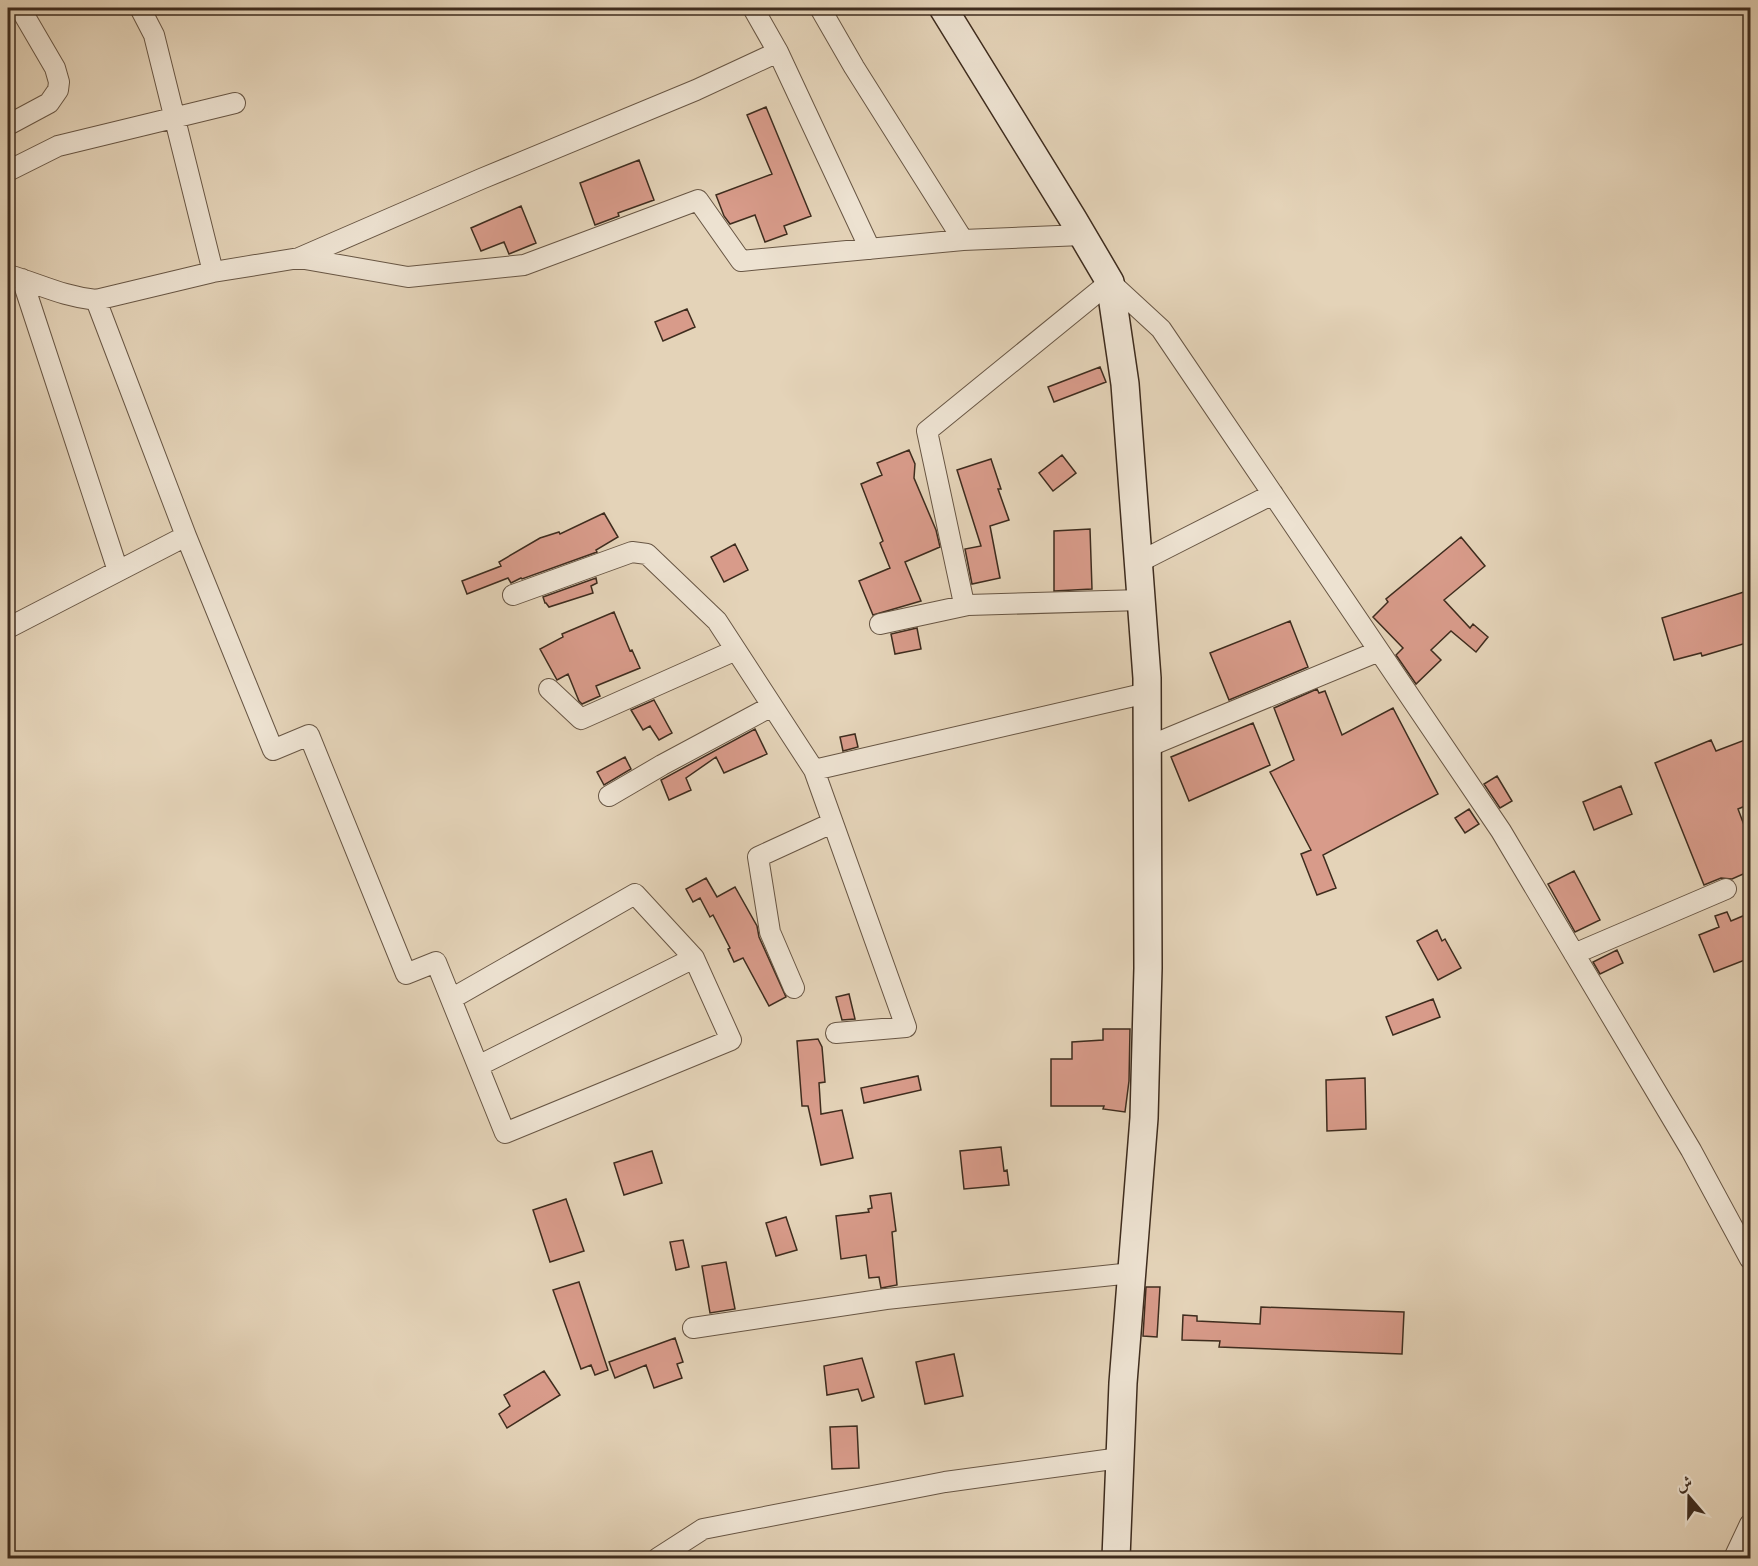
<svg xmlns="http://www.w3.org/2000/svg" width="1758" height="1566" viewBox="0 0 1758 1566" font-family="'Gentium Book Plus',Amiri,serif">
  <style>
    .building { fill: #d89b8a; stroke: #3e2c1e; stroke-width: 1.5 }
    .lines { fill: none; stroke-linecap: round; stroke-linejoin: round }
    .street-casing { stroke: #685644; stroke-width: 22 }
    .secondary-casing { stroke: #3e2c1e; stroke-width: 30 }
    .street { stroke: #ede2d1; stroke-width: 20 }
    .secondary { stroke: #ede2d1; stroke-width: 27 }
  </style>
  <rect width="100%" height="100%" fill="#e4d3b8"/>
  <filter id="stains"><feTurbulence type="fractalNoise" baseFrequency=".00333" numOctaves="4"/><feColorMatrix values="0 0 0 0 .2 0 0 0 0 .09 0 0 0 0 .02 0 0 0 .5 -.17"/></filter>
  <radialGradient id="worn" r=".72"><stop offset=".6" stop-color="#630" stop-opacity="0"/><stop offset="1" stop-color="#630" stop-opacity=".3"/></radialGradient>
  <path class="building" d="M766 107 811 216 784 226 787 234 765 242 755 215 730 224 724 216 716 195 772 174 747 115Z
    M639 160 654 200 618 213 619 216 595 225 580 183Z
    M521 206 536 243 509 254 504 242 481 251 471 228Z
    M687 309 695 327 663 341 655 322Z
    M1100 367 1106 382 1054 402 1048 387Z
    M909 450 915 464 914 478 936 530 940 547 905 562 921 601 873 615 859 581 890 568 880 543 883 541 861 484 882 475 877 463Z
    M1062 455 1076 473 1053 491 1039 473Z
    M991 459 1001 489H998L1009 520 990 526 1000 578 972 584 965 549 981 546 957 470Z
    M604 513 618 537 596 550 597 552 522 579 521 578 511 583 508 578 467 594 462 581 501 566 499 562 540 538 559 532 560 534Z
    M1090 529 1092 589 1054 591V531Z
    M1461 537 1485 566 1444 600 1470 628 1473 624 1488 637 1476 652 1451 631 1431 650 1441 660 1416 684 1396 655 1403 648 1373 617 1388 602 1386 599Z
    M735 544 748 570 724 582 711 557Z
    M596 578 597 583 591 586 593 593 549 607 546 603H545L543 597Z
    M1750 590V642L1702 656 1701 653 1674 660 1662 618Z
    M614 612 630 651 632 650 640 668 596 686 600 696 582 704 579 701 568 674 557 680 540 649 563 637 562 634Z
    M1290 621 1308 667 1229 700 1210 653Z
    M917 628 921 649 895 654 891 634Z
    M1317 689 1319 693 1325 691 1342 735 1393 708 1438 794 1323 855 1336 888 1317 895 1301 854 1311 850 1270 772 1294 760 1274 708Z
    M654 700 672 733 659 740 650 726 643 730 631 710Z
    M1253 723 1270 765 1189 801 1171 757Z
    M755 729 767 754 724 773 716 757 686 778 691 790 669 800 661 780Z
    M855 734 858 747 843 751 840 737Z
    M1750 738V804L1738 809 1750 841V871L1732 879 1721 878 1704 885 1655 763 1711 740 1716 751Z
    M625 757 631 769 604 785 597 772Z
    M1497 776 1512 801 1500 808 1484 784Z
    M1621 786 1632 814 1594 830 1583 802Z
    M1469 809 1479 824 1465 833 1455 818Z
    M1574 871 1600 920 1575 932 1548 884Z
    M706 878 717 897 735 887 757 926 759 937 786 997 769 1006 743 958 734 962 728 949 730 948 713 915 710 917 700 898 693 902 686 889Z
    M1727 912 1731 921 1750 913V958L1714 972 1699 935 1719 927 1715 916Z
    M1437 930 1442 941 1445 939 1461 968 1438 980 1417 941Z
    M1617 950 1623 963 1600 974 1593 962Z
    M849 994 855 1019 842 1020 836 997Z
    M1433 999 1440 1017 1393 1035 1386 1017Z
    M1103 1029H1130L1129 1081 1125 1112 1103 1109 1104 1106H1051V1059H1072V1042L1103 1040Z
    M818 1039 822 1047 825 1082 819 1083 821 1114 842 1110 853 1158 821 1165 808 1106H802L797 1041Z
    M918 1076 921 1090 864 1103 861 1088Z
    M1365 1078 1366 1129 1327 1131 1326 1080Z
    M1001 1147 1004 1171 1007 1170 1009 1185 964 1189 960 1151Z
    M652 1151 662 1183 624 1195 614 1163Z
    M891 1193 896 1231 892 1232 897 1285 881 1288 879 1277 869 1278 866 1255 841 1259 836 1216 869 1212 868 1209 872 1208 870 1196Z
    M566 1199 584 1251 550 1262 533 1210Z
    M786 1217 797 1250 776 1256 766 1223Z
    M683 1240 689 1267 676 1270 670 1242Z
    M726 1262 735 1309 710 1313 702 1266Z
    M579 1282 608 1370 595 1375 591 1365 581 1369 553 1290Z
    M1146 1287H1160L1157 1337 1143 1336Z
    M1261 1307 1404 1312 1402 1354 1219 1347 1220 1341 1182 1340 1183 1315 1197 1316V1321L1260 1324Z
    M675 1338 683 1362 677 1364 682 1378 654 1388 646 1365 615 1378 609 1362Z
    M954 1354 963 1396 925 1404 916 1362Z
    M862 1358 874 1397 862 1401 858 1389 827 1395 824 1366Z
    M544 1371 560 1395 507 1428 499 1414 510 1406 504 1395Z
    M857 1426 859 1468 832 1469 830 1427Z"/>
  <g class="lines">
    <g class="street-casing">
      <path id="street" d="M140 8 154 35 213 272
        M753 8 778 52 870 249
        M820 8 854 67 963 240
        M8 125 49 103 58 90 59 82 55 68 20 8
        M8 171 58 146 235 103
        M299 258 408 277 524 265 698 200 741 261 963 240 1082 235
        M8 275C40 284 61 296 96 300L213 272 299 258 481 179 696 90 778 52
        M22 279 118 571
        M96 300 186 536 273 750 309 735 406 974 436 962C459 1019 482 1076 505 1133L731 1040 694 958 635 894 451 999
        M1139 562 1273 494
        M513 595 632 552 647 554 717 621 814 770 906 1027 836 1033
        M963 599 927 431 1110 282 1161 329 1501 831 1691 1150 1750 1259
        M880 624 968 605 1142 600
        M8 628 186 536
        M549 689 581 719 736 650
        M1147 747 1379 651
        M814 770 1147 693
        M609 796 662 765 772 706
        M1574 954 1726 889
        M794 988 770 932 758 857 832 823
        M478 1066 694 958
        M693 1328 886 1299 1132 1273
        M658 1558 703 1529 945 1482 1120 1458
        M1734 1558 1750 1524"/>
    </g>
    <g class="secondary-casing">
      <path id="secondary" d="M943 8 1073 219 1110 282 1125 384 1147 678 1148 968 1144 1118 1123 1383 1116 1558"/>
    </g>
    <use href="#street" class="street"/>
    <use href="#secondary" class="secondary"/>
  </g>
  <rect width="1758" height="1566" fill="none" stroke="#e4d3b8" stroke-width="30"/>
  <rect x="9" y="9" width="1740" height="1548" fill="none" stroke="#3e2c1e" stroke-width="3"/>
  <rect x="15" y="15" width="1728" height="1536" fill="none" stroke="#3e2c1e" stroke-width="1.5"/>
  <g transform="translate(1689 1497) rotate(340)" stroke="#ede2d1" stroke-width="4.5" paint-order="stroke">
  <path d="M0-4.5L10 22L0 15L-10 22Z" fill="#3e2c1e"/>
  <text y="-9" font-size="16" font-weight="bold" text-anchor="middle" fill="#3e2c1e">ش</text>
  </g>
  <rect width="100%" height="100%" filter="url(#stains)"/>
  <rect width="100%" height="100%" fill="url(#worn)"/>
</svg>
